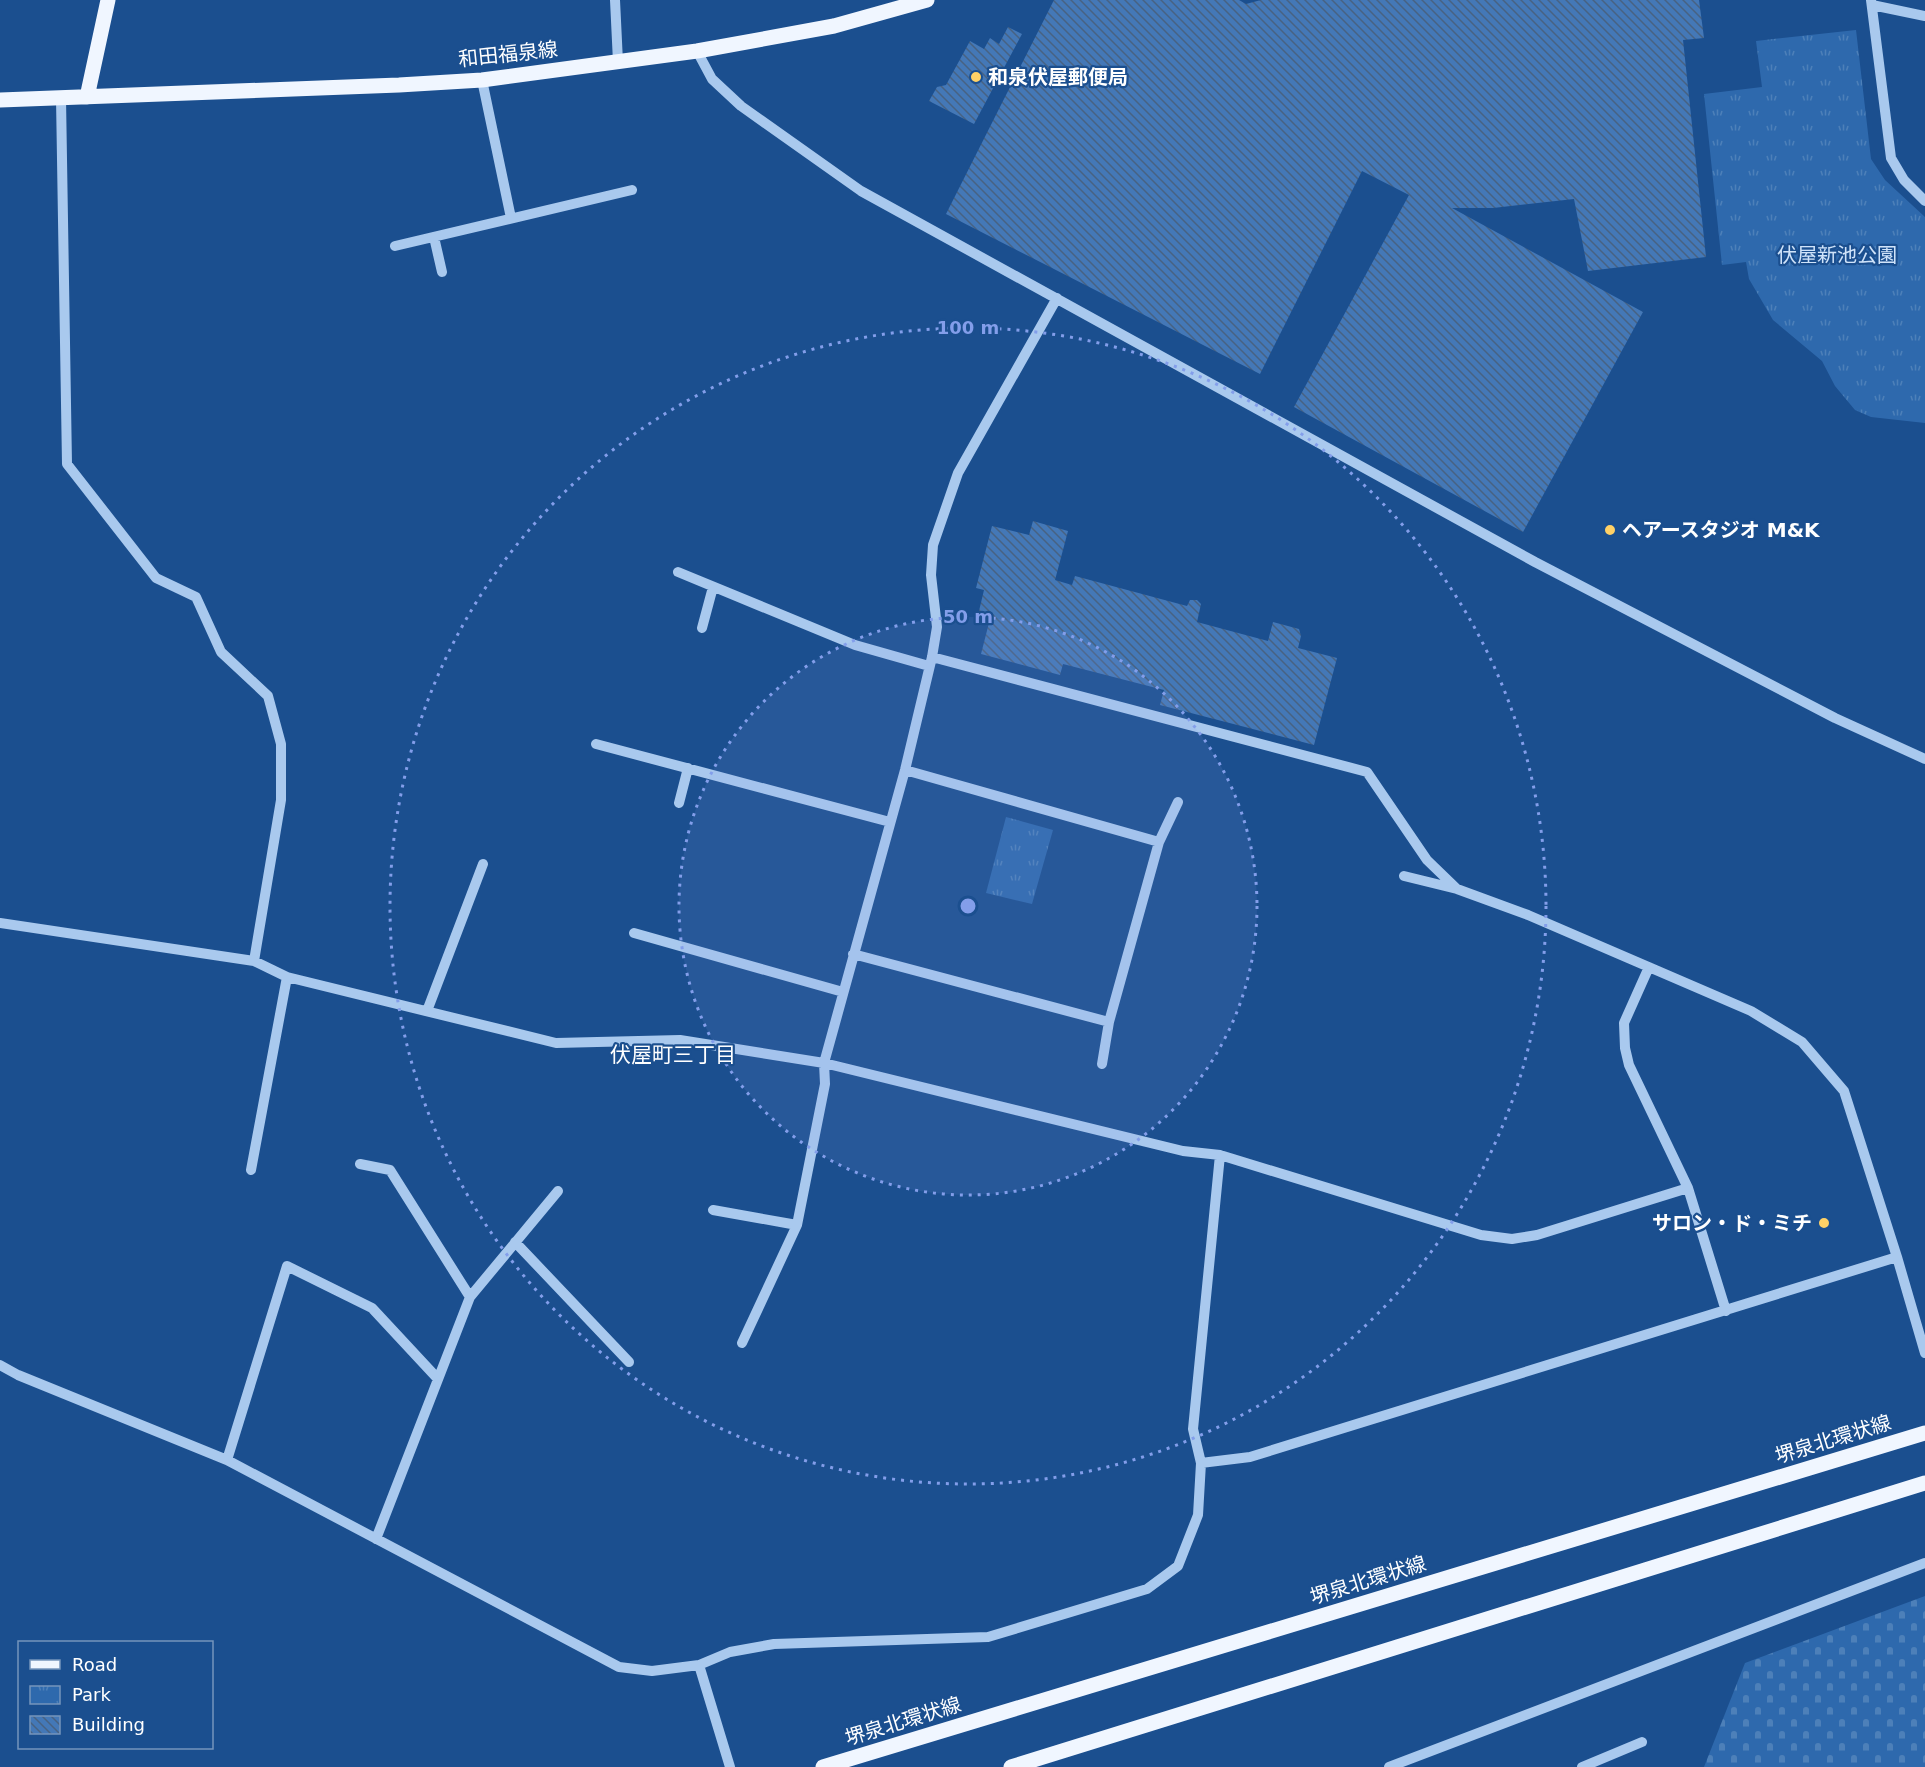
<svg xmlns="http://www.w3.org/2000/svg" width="1925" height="1767" viewBox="0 0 1925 1767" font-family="'DejaVu Sans','Noto Sans JP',sans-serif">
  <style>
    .cemetery { fill: url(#cemetery-stones) }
    .park { fill: url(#park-tufts) }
    .building { fill: url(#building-back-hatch) }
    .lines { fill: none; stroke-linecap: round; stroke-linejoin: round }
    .minor { stroke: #a9c9ee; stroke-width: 10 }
    .major { stroke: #f0f6ff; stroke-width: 15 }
    .ring { fill: none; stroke: #839eea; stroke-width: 3; stroke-dasharray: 3 6 }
    .poi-dot { fill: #ffd166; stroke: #1b4f8f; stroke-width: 2 }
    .labels { text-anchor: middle; stroke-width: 4.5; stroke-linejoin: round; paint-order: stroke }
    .street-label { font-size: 20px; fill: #fff; stroke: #1b4f8f }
    .poi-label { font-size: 20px; font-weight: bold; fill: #fff; stroke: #1b4f8f; text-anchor: start }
    .park-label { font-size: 20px; fill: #cfe3fa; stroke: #1b4f8f }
    .neighbourhood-label { font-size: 21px; fill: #fff; stroke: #1b4f8f }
    .centre { fill: #839eea; stroke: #1b4f8f; stroke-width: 3 }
    .ring-label { font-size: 18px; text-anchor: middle; font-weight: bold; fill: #839eea; stroke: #1b4f8f; stroke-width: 4.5; stroke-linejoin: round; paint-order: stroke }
  </style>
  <defs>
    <pattern id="cemetery-stones" width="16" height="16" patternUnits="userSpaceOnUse" patternTransform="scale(1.5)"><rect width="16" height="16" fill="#2e69ad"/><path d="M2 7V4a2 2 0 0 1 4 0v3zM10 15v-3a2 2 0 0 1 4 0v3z" fill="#4d80b9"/></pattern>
    <pattern id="park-tufts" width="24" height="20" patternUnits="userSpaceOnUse" patternTransform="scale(1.5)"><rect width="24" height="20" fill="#2e69ad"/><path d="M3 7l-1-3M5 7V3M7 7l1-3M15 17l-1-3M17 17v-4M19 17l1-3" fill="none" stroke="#4d80b9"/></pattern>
    <pattern id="building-back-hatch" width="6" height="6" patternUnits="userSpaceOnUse" patternTransform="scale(1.5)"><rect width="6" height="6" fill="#4478b7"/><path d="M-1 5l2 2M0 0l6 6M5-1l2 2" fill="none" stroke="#486282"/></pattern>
  </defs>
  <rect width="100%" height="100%" fill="#1b4f8f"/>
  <path class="cemetery" d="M1925 1596V1767H1704L1745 1663Z"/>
  <path class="park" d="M1856 30 1871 159 1885 180 1925 217V423L1871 417 1855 410 1835 386 1822 361 1773 320 1749 279 1746 262 1722 265 1704 94 1762 87 1756 41Z
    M1006 817 1053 830 1032 904 986 893Z"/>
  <path class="building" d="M1054 0H1239L1246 4 1261 0H1699L1704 38 1683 40 1706 257 1588 271 1574 199 1493 208H1452L1643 312 1523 532 1294 407 1409 195 1362 171 1260 374 946 214Z
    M1008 27 1022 34 974 124 929 101 937 87 946 85 970 41 984 49 990 38 999 44Z
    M1033 521 1068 531 1055 580 1072 585 1075 576 1187 606 1190 600H1197L1201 604 1197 622 1268 641 1273 622 1299 629 1301 636 1298 648 1337 658 1314 745 1160 705 1164 690 1063 664 1060 675 981 654 991 615 979 611 984 590 976 588 992 526 1029 535Z"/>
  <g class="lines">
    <path class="minor" d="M615 0 618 62
      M1871 0 1891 158 1904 180 1925 201
      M1872 5 1925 16
      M697 51 712 79 741 106 861 191 1535 562 1835 718 1925 759
      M482 80 511 218
      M61 98 67 464 156 578 196 597 221 652 268 696 281 744V800L254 961
      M434 237 442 272
      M395 246 632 190
      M678 572 855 645 929 666
      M702 628 713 587
      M932 657 1367 772 1427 860 1457 889
      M596 744 890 822
      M905 770 1159 842
      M679 803 688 768
      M1404 876 1457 889 1528 915 1751 1011 1802 1042 1844 1091 1897 1257
      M0 923 254 961 287 977 556 1043 680 1040 824 1063 1183 1151 1220 1155 1481 1235 1512 1239 1537 1235 1688 1188 1726 1311
      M634 933 843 992
      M853 954 1109 1022
      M1649 967 1624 1023 1625 1048 1629 1065 1688 1188
      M427 1011 483 864
      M1102 1064 1109 1022 1159 842 1178 802
      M360 1164 390 1170 470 1297
      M251 1170 287 977
      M713 1210 797 1225
      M515 1242 629 1362
      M742 1343 797 1225 825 1084 824 1063 905 770 932 657 937 627 931 575 933 545 958 473 1057 298
      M0 1365 18 1375 227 1460 619 1667 652 1671 699 1665 730 1652 774 1644 988 1637 1147 1589 1178 1566 1198 1515 1201 1463 1250 1457 1897 1257 1925 1353
      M227 1460 287 1266 372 1308 438 1379
      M1201 1463 1193 1429 1220 1155
      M376 1539 470 1297 558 1191
      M699 1665 730 1767
      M1389 1767 1925 1563
      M1582 1767 1642 1742"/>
    <path class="major" d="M87 97 108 0
      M0 100 399 85 482 80 697 51 834 26 927 0
      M823 1767 1925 1433
      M1011 1767 1925 1483"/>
  </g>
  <circle cx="968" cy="906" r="289" fill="#839eea" fill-opacity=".12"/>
  <g class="ring">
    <circle cx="968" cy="906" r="289"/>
    <circle cx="968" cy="906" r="578"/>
  </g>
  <g class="poi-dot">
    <circle cx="976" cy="77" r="6"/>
    <circle cx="1610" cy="530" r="6"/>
    <circle cx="1824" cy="1223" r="6"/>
  </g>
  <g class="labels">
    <g class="street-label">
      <text transform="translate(508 54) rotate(-6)" y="7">和田福泉線</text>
      <text transform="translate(1833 1439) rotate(-17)" y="7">堺泉北環状線</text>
      <text transform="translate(1368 1580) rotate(-17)" y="7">堺泉北環状線</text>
      <text transform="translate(903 1721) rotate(-17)" y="7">堺泉北環状線</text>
    </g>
    <g class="poi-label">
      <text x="988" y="84">和泉伏屋郵便局</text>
      <text x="1622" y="537">ヘアースタジオ M&amp;K</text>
      <text x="1812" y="1230" text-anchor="end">サロン・ド・ミチ</text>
    </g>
    <g class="park-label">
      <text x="1837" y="262">伏屋新池公園</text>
    </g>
    <g class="neighbourhood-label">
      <text x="673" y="1062">伏屋町三丁目</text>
    </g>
  </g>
  <circle cx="968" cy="906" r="9" class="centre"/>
  <g class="ring-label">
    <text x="968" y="334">100 m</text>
    <text x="968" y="623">50 m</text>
  </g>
  <rect x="18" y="1641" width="195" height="108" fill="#1b4f8f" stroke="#7695bc" stroke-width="1.5"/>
  <rect x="30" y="1660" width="30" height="9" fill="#f0f6ff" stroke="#7695bc" stroke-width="1.5"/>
  <text x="72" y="1671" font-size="18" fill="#ffffff">Road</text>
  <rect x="30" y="1686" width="30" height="18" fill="url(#park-tufts)" stroke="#7695bc" stroke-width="1.5"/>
  <text x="72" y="1701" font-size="18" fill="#ffffff">Park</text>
  <rect x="30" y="1716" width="30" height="18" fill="url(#building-back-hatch)" stroke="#7695bc" stroke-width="1.5"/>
  <text x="72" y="1731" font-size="18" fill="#ffffff">Building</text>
</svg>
